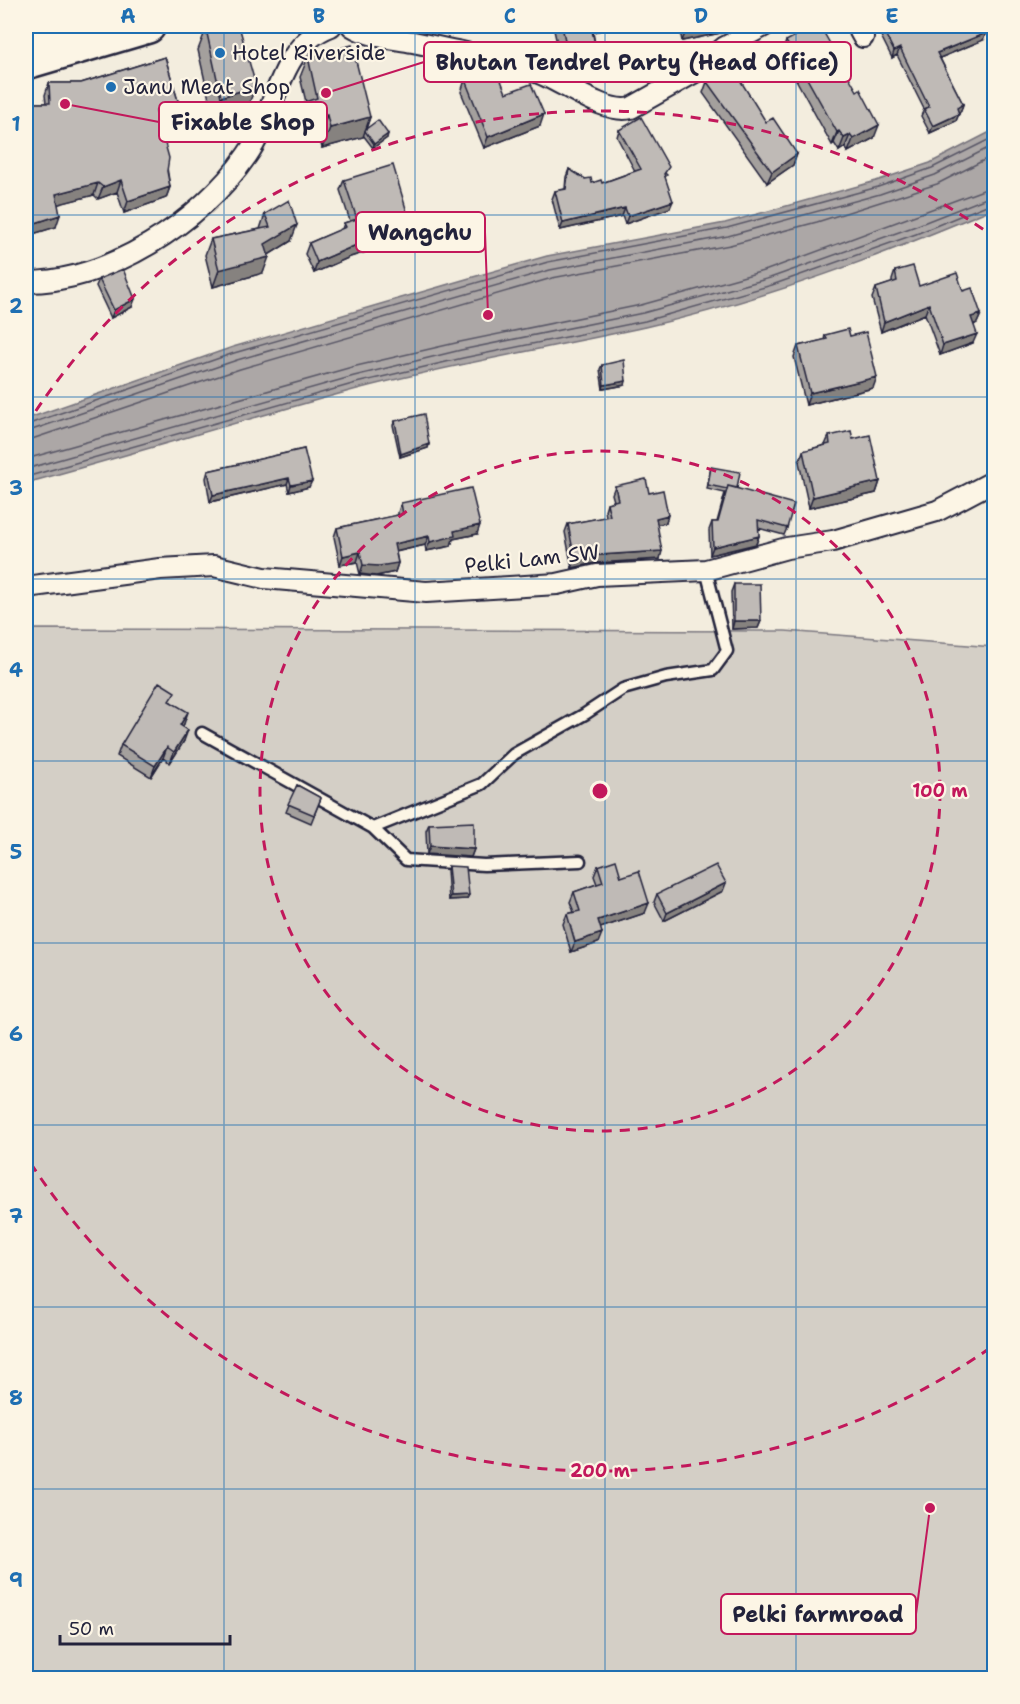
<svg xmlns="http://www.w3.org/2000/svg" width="1020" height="1704" viewBox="0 0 1020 1704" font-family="'Shantell Sans',sans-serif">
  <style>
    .green { fill: #d4cfc6; stroke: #7b7880; stroke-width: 1.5 }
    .water { fill: #aca7a6; stroke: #75727b; stroke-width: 1.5 }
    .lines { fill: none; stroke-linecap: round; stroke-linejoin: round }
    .shore { stroke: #595766; stroke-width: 1.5 }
    .service-casing { stroke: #22223b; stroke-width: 15 }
    .minor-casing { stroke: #22223b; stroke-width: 24 }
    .trunk-casing { stroke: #22223b; stroke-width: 38 }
    .service { stroke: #fcf5e5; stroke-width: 10 }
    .minor { stroke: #fcf5e5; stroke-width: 20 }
    .trunk { stroke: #fcf5e5; stroke-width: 33 }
    .wall { fill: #a4a09d; stroke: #22223b; stroke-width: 1.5 }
    .shaded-wall { fill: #86827f; stroke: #22223b; stroke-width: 1.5 }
    .building { fill: #bfbab6; stroke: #22223b; stroke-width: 1.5 }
    .grid { fill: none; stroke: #1f6fb2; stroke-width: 1.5; stroke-opacity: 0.55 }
    .ring { fill: none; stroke: #c2185b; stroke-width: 3; stroke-dasharray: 10 8 }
    .poi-dot { fill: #1f6fb2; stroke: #fcf5e5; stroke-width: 2 }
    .labels { text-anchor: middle; stroke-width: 4.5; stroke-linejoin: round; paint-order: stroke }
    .poi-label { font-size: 21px; fill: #22223b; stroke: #fcf5e5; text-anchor: start }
    .street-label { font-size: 21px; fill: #22223b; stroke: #fcf5e5 }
    .centre { fill: #c2185b; stroke: #fcf5e5; stroke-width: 3 }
    .ring-label { font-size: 18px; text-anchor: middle; font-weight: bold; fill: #c2185b; stroke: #fcf5e5; stroke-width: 4.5; stroke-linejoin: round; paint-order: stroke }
    .leader { fill: none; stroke: #c2185b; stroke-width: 2 }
    .callout-dot { fill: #c2185b; stroke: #fcf5e5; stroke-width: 2 }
    .callout { fill: #fcf5e5; stroke: #c2185b; stroke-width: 2 }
    .callout-label { font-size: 22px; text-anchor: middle; font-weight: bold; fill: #22223b }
    .neatline { fill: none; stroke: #1f6fb2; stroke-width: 2 }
    .grid-label { font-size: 20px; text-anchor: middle; font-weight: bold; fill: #1f6fb2 }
  </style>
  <rect width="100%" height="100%" fill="#f3edde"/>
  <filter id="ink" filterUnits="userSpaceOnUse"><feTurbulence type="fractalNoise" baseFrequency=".0167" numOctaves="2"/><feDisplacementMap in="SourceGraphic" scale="12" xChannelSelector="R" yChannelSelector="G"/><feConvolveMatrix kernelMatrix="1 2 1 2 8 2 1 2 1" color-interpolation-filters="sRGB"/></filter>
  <g filter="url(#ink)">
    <path class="green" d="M26 629 785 631 994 647V1678H26Z"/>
    <path class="water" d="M994 130V208C881 256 765 300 645 327 549 348 452 364 357 389 246 419 136 453 26 483V419L233 347 473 277 547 256 725 223 876 181 930 163Z"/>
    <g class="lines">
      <path class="shore" d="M26 425 234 353 548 262 727 228 878 187 932 168 994 137
        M26 432 237 360 550 270 728 236 880 194 935 175 994 145
        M26 441 240 369 552 278 730 245 817 222 937 184 994 155
        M26 459 352 367 460 342 641 305 767 270 994 186
        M26 469 354 376 461 350 643 313 770 278 913 227 994 195
        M26 477 356 383 463 358 645 321 772 285 916 234 994 202"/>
      <g class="service-casing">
        <path id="service" d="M202 733 373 828 406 860 484 865 580 861
          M373 828 482 784 514 754 585 714 623 689 666 677 713 670 727 651 706 570"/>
      </g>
      <g class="minor-casing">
        <path id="minor" d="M352 26C370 37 392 38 413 42 454 51 495 57 534 71 561 80 604 115 631 108L695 72 725 47 764 26
          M857 26 863 37
          M26 282C108 282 201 222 247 155 277 113 277 46 331 26
          M26 587 160 569 214 566 264 578 426 592 557 584 597 575 706 570 787 548 833 541 937 511 994 481"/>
      </g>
      <g class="trunk-casing">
        <path id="trunk" d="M26 37 64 26
          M26 62 148 26"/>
      </g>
      <use href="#service" class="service"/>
      <use href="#minor" class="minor"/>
      <use href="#trunk" class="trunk"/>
    </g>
    <path class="wall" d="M553 26H618L593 32 595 44 590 58 562 65Z
      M679 26H736L735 28 730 31 682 41Z
      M881 26 983 40 940 58 963 104 961 111 959 113 956 121 930 133 921 116 924 109 897 55 892 58 879 32Z
      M206 29 248 106 213 117 198 50Z
      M786 41 874 138 848 152 845 147 839 151 834 143 832 145 782 54Z
      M165 57 186 128 182 140 161 128 170 187 166 198 124 213 117 192 98 199 94 195 58 204 56 227 26 236V115L31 103H46L45 95 49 83H81Z
      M308 57 370 117 366 129 387 138 373 148 363 135V137L322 148 319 135 302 140 297 122 305 102H306L300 77Z
      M465 80 506 93 540 126 484 148 461 92Z
      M707 82 766 122 797 154 793 165 767 183 703 93Z
      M619 130 667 175 665 177 670 208 625 224 622 216 560 230 552 199 555 191 565 189 566 177 569 169 592 183H602L635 171 617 137Z
      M344 180 412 229 408 239 350 257 314 273 305 254 309 243 342 229 344 223 350 221 340 190Z
      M265 214 291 241 268 255 263 273 213 287 205 255 211 239 260 229Z
      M895 271 919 286 963 291 981 314 977 323 974 325 973 343 940 355 925 314 881 332 872 298 876 288 892 283V280Z
      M99 279 132 307 111 318 96 286Z
      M825 335 850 336 873 388 806 405 794 357 798 346 824 340Z
      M602 365 625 385 603 389 600 369Z
      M993 408H994V452L984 450 990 415Z
      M395 421 429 444 428 448 400 457 393 425Z
      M829 436 853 439 880 481 876 493 809 508 799 462 803 451 825 445Z
      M304 449 309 487 289 492 287 484 210 502 206 478 208 471Z
      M711 467 787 528 784 535 758 528 759 536 756 544 710 555 709 530 712 522H717L725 493 707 489Z
      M615 486 649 493 666 523 657 524 660 559 596 563 572 568 565 532 568 524 606 517 605 510 607 503 614 501 612 494Z
      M401 503 477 534 453 539 451 546 426 551 425 545 396 552 398 563 395 572 376 576 360 574 357 562 340 565 334 537 337 528 398 515V512Z
      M734 584 761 621 758 628 732 629 731 592Z
      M171 702 184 724 182 726 184 741 170 763 163 758 151 777 117 756 121 745Z
      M297 785 321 798 311 823 286 812Z
      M429 824 474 849 471 857 427 854 426 831Z
      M448 866 467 899 449 900 447 870Z
      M598 866 621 877 645 913 600 928 598 943 571 952 563 924 567 914 574 912 570 902 574 892 597 884 594 876Z
      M723 891 664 921 654 902 657 894Z"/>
    <path class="shaded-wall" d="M588 26H618L585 34Z
      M688 26H736L735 28 730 31 682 41Z
      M986 33 983 40 935 60 937 53Z
      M595 44 590 58 562 65 567 50Z
      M900 48 897 55 892 58 894 51Z
      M256 86 248 106 213 117 221 97Z
      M963 104 961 111 954 115 957 108Z
      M544 114 540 126 484 148 488 137Z
      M959 114 956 121 930 133 933 126Z
      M327 115 319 135 302 140 309 119Z
      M370 117 363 137 322 148 330 128Z
      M879 125 874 138 848 152 853 139Z
      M839 131 834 143 832 145 837 132Z
      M388 134 387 138 373 148 374 144Z
      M850 135 845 147 839 151 844 138Z
      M797 154 793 165 767 183 772 172Z
      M121 180 117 192 98 199 103 187Z
      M98 183 94 195 52 206 56 194Z
      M170 187 166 198 124 213 128 201Z
      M673 201 670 208 625 224 628 216Z
      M625 208 622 216 560 230 563 223Z
      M60 215 56 227 26 236V226Z
      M297 225 291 241 262 259 269 257 263 273 213 287 219 270Z
      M412 229 408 239 350 257 314 273 317 262 354 246Z
      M135 299 132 307 111 318 114 310Z
      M929 304 925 314 881 332 884 322Z
      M981 314 977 323 968 327 971 317Z
      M977 334 973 343 940 355 943 345Z
      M877 377 873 388 806 405 810 393Z
      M626 381 625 385 603 389 604 385Z
      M429 444 428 448 400 457 401 454Z
      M289 478 287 484 210 502 213 495Z
      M312 481 309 487 289 492 291 485Z
      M880 481 876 493 809 508 813 497Z
      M668 515 666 523 653 525 656 518Z
      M480 525 477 534 453 539 451 546 426 551 430 542 454 531Z
      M429 536 425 545 390 553 394 544Z
      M759 536 756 544 710 555 713 547Z
      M662 551 660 559 596 563 572 568 575 561 599 555Z
      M360 552 357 562 340 565 343 556Z
      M398 563 395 572 376 576 360 574 363 565Z
      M734 621H761L758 628 732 629Z
      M188 712 184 724 176 736 180 725Z
      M188 730 184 741 170 763 174 752Z
      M167 747 163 758 151 777 155 766Z
      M430 846 474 849 471 857 427 854Z
      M726 883 723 891 664 921 667 913Z
      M469 895 467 899 449 900 451 896Z
      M649 903 645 913 594 930 598 920Z
      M602 933 598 943 571 952 575 942Z"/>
    <path class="building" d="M218 26H239L256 86 221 97 206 29Z
      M562 26H591L595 44 567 50Z
      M814 26H820L857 91 860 89 879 125 853 139 850 135 844 138 839 131 837 132 786 41Z
      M881 26H983L986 33 937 53 963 104 957 108 959 114 933 126 924 109 929 107 900 48 894 51Z
      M352 45 370 117 330 128 327 115 309 119 305 102 317 98 308 57Z
      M165 57 186 128 156 111 169 158 167 171 170 187 128 201 121 180 103 187 98 183 56 194 60 215 26 226V160L31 103H50L49 83H81Z
      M732 67 766 122 773 118 797 154 772 172 707 82Z
      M496 68 506 93 531 84 544 114 488 137 465 80Z
      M641 117 669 167 664 174 673 201 628 216 625 208 563 223 555 191 566 189 569 169 585 179 591 178 592 183 601 180 602 183 641 169 619 130Z
      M378 120 388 134 374 144 365 131 366 129Z
      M393 165 412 229 354 246 317 262 309 243 346 227 344 223 357 219 344 180Z
      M289 200 297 225 265 244 269 257 219 270 211 239 270 227 265 214Z
      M913 266 919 286 957 273 963 291 972 288 981 314 971 317 977 334 943 345 929 304 884 322 876 288 897 281 895 271Z
      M123 269 135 299 114 310 99 279Z
      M848 329 850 336 866 332 877 377 810 393 798 346 827 339 825 335Z
      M624 360 626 381 604 385 602 365Z
      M993 408H994V443L987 442Z
      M424 414 429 444 401 454 395 421Z
      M851 431 853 439 870 435 880 481 813 497 803 451 830 444 829 436Z
      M304 449 312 481 291 485 289 478 213 495 208 471Z
      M711 467 740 472 737 488 728 486 727 489 708 485Z
      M646 479 649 493 663 490 668 515 656 518 662 551 599 555 575 561 568 524 610 516 607 503 618 500 615 486Z
      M728 486 794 504 787 528 758 520 759 536 713 547 712 522H718Z
      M471 488 480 525 454 531 455 536 430 542 429 536 394 544 398 563 379 566 363 565 360 552 343 556 337 528 403 514 401 503Z
      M734 584H760L761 621H734Z
      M159 682 175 692 169 701 188 712 180 725 188 730 174 752 167 747 155 766 121 745Z
      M297 785 321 798 314 815 288 804Z
      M474 822V849L430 846 429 824Z
      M616 860 621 877 639 871 649 903 598 920 602 933 575 942 567 914 580 911 574 892 603 882 598 866Z
      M716 865 726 883 667 913 657 894Z
      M448 866 466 867 469 895 451 896Z"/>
  </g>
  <path class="grid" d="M224 26V1678M415 26V1678M605 26V1678M796 26V1678M26 215H994M26 397H994M26 579H994M26 761H994M26 943H994M26 1125H994M26 1307H994M26 1489H994"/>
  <g class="ring">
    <circle cx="600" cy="791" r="340"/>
    <path d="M990 1348A680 680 0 0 1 26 1156M26 426A680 680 0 0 1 990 234"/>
  </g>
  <g class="poi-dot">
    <circle cx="220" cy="53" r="6"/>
    <circle cx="111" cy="87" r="6"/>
  </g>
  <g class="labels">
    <g class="poi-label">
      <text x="232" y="60">Hotel Riverside</text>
      <text x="123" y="94">Janu Meat Shop</text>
    </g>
    <g class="street-label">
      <text transform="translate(532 559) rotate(-6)" y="7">Pelki Lam SW</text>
    </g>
  </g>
  <circle cx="600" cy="791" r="9" class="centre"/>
  <g class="ring-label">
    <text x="940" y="797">100 m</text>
    <text x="600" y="1477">200 m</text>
  </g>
  <path class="leader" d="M326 93L424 62M65 104L159 122M488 315L485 232M930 1508L916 1614"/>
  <g class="callout-dot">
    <circle cx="326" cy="93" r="6"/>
    <circle cx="65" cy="104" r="6"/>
    <circle cx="488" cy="315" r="6"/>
    <circle cx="930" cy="1508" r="6"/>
  </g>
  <g class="callout">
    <rect x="424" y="42" width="427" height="40" rx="6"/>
    <rect x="159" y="102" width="168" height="40" rx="6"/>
    <rect x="356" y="212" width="129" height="40" rx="6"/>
    <rect x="721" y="1594" width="195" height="40" rx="6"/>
  </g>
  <g class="callout-label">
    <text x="637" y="70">Bhutan Tendrel Party (Head Office)</text>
    <text x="243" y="130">Fixable Shop</text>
    <text x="420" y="240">Wangchu</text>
    <text x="818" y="1622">Pelki farmroad</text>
  </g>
  <rect width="1020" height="1704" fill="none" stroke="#fcf5e5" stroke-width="66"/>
  <path d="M60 1635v9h170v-9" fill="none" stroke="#22223b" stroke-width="3"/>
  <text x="69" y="1635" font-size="18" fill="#22223b" stroke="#fcf5e5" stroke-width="4.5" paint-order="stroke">50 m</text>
  <rect x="33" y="33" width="954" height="1638" class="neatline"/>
  <g class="grid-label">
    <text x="128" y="23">A</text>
    <text x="319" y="23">B</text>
    <text x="510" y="23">C</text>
    <text x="701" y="23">D</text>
    <text x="892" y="23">E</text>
    <text x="16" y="131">1</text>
    <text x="16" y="313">2</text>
    <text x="16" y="495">3</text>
    <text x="16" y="677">4</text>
    <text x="16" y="859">5</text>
    <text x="16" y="1041">6</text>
    <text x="16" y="1223">7</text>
    <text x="16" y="1405">8</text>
    <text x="16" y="1587">9</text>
  </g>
</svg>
